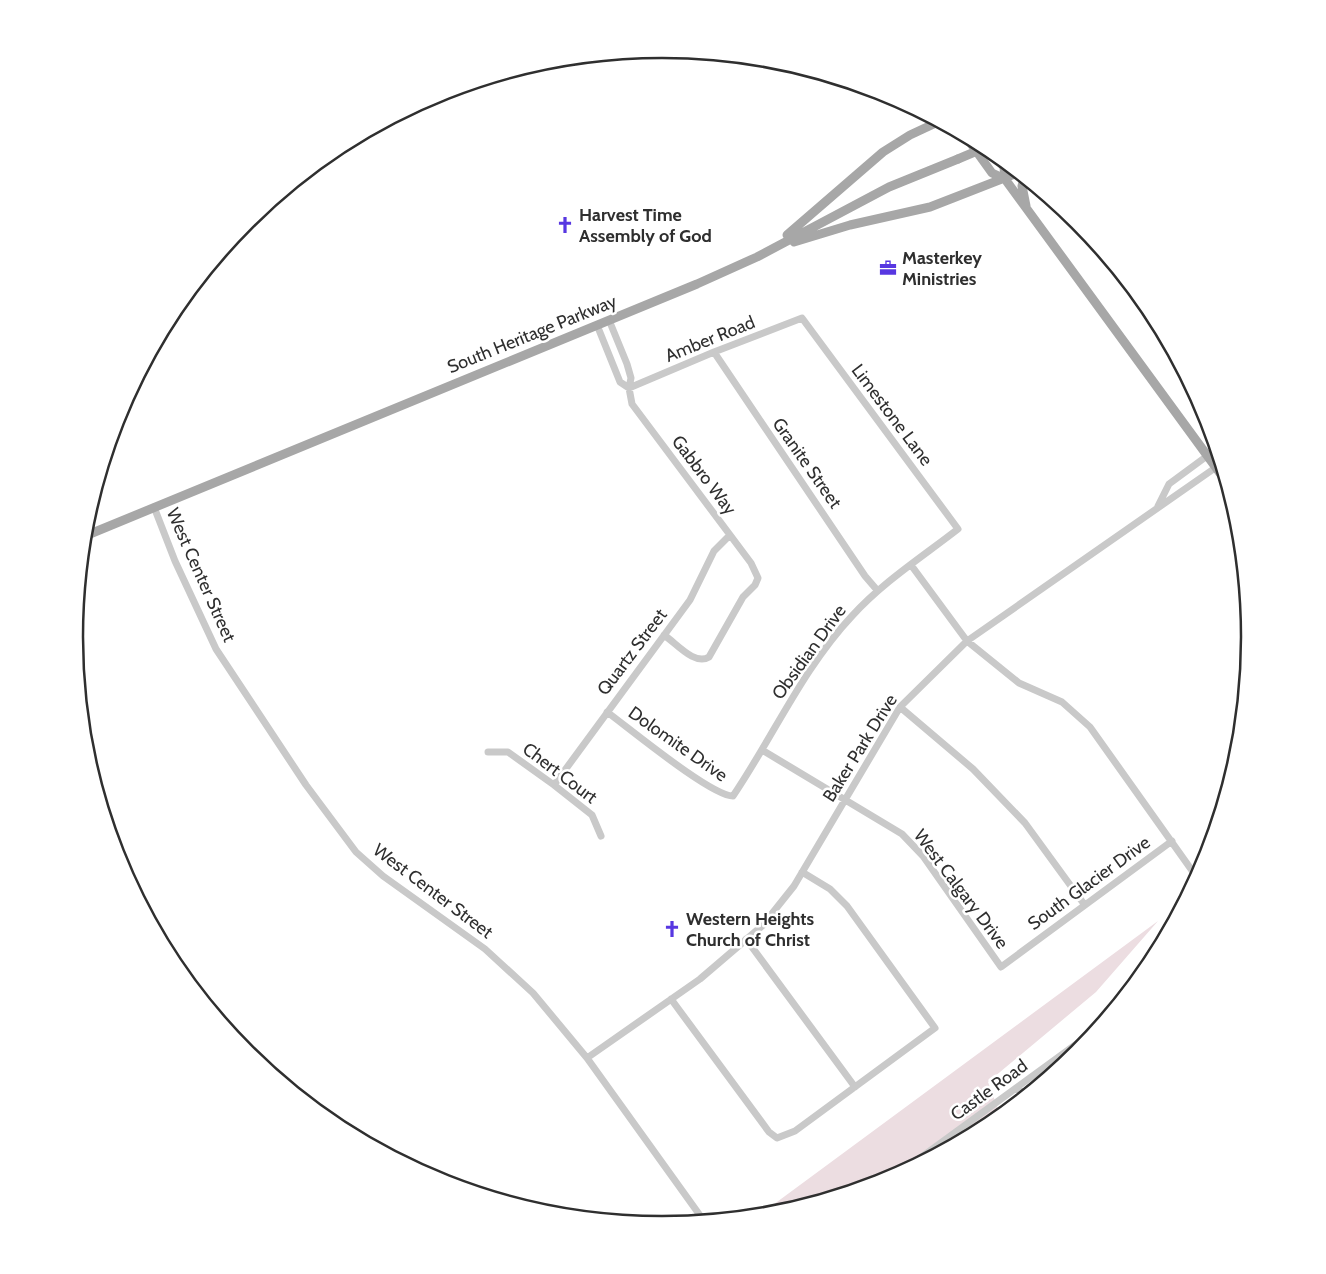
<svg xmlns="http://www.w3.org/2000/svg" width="1326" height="1274" viewBox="0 0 1326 1274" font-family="Cabin,sans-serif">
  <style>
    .green { fill: #ecdde1 }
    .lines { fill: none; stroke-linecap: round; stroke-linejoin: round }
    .minor { stroke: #c9c9c9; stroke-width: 7 }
    .major { stroke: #a7a7a7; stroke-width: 9 }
    .major-bridge { stroke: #a7a7a7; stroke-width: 9 }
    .labels { text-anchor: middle; stroke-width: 5; stroke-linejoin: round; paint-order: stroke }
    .poi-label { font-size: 18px; font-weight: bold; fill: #2f2f2f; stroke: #fff; text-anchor: start }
    .street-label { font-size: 18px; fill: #2f2f2f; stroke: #fff }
    .rim { fill: none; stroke: #2f2f2f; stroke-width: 2.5 }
  </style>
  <rect width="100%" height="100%" fill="#fff"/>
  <path class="green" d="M1158 921 1096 992 988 1082 1001 1117 990 1126 888 1181 777 1214 758 1216Z"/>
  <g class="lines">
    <path class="minor" d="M609 320 627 364 631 378 629 388 632 404 751 563 758 578 755 585 743 597 709 657C695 666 677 644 664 635
      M597 325 620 382 629 388
      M714 352 865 576 877 590
      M1158 506 1169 484 1207 456
      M154 507 175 561 216 649 306 785 356 852 383 876 485 949 533 993 587 1058 704 1221
      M911 565 967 641 1019 683 1062 702 1090 727 1198 879
      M900 707 973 769 1025 823 1084 904
      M607 712C629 728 711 796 733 796 773 737 803 668 852 616 883 582 922 557 958 529L802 318 714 352 629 388
      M762 750 902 834 923 856 1001 967 1172 841
      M488 752H508L554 785 592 815 601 836
      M554 785 690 600 714 551 730 535
      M746 939 855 1087
      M671 999 769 1132 777 1138 795 1131 935 1028 847 906 830 889 802 872
      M587 1058 700 979 762 926 794 886 900 707 967 641 1215 468
      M1018 1088 1025 1097
      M943 1142 948 1148
      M894 1177 1101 1026"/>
    <path class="major" d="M964 134 992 173 1005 179 1228 484
      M990 148 1004 167 1005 179
      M1025 176 1022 186 1026 206
      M787 235 883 152 910 135 940 121
      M794 242 850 225 930 207 1020 172
      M85 536 697 284 757 257 889 187 958 159"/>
    <path class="major-bridge" d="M958 159 984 148"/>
  </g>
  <defs>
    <g id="church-bare" transform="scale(1.35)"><path d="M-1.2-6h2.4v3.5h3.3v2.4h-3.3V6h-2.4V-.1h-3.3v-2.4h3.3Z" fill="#5737e1" stroke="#fff" stroke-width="2.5" paint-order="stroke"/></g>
    <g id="office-bare" transform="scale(1.35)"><path d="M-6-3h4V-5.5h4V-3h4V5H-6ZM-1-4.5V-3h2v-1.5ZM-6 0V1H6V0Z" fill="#5737e1" stroke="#fff" stroke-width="2.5" paint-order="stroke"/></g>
  </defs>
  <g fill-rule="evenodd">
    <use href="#church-bare" x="565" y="225"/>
    <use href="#office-bare" x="888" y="268"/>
    <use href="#church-bare" x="672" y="929"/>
  </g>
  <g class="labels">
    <g class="poi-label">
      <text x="579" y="221">Harvest Time<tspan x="579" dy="21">Assembly of God</tspan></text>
      <text x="902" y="264">Masterkey<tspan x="902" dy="21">Ministries</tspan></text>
      <text x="686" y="925">Western Heights<tspan x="686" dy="21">Church of Christ</tspan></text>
    </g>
    <g class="street-label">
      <text transform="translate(532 334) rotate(-22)" y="6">South Heritage Parkway</text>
      <text transform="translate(710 339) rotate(-22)" y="6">Amber Road</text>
      <text transform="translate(892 415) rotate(53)" y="6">Limestone Lane</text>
      <text transform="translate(807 463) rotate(55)" y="6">Granite Street</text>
      <text transform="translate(704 475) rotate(53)" y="6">Gabbro Way</text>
      <text transform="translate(201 575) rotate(66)" y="6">West Center Street</text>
      <text transform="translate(632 652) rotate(-53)" y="6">Quartz Street</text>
      <text transform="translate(809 652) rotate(-54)" y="6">Obsidian Drive</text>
      <text transform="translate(678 744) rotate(35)" y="6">Dolomite Drive</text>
      <text transform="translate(860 748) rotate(-58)" y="6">Baker Park Drive</text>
      <text transform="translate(560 773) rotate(37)" y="6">Chert Court</text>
      <text transform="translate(1089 883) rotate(-36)" y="6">South Glacier Drive</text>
      <text transform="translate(961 889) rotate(53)" y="6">West Calgary Drive</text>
      <text transform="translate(433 891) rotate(37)" y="6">West Center Street</text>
      <text transform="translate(989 1090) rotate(-36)" y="6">Castle Road</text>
    </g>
  </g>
  <path d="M0 0H1326V1274H0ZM83 637a579 579 0 1 1 1158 0a579 579 0 1 1-1158 0Z" fill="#fff" fill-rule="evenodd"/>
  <path class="rim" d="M83 637a579 579 0 1 1 1158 0a579 579 0 1 1-1158 0Z"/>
</svg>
